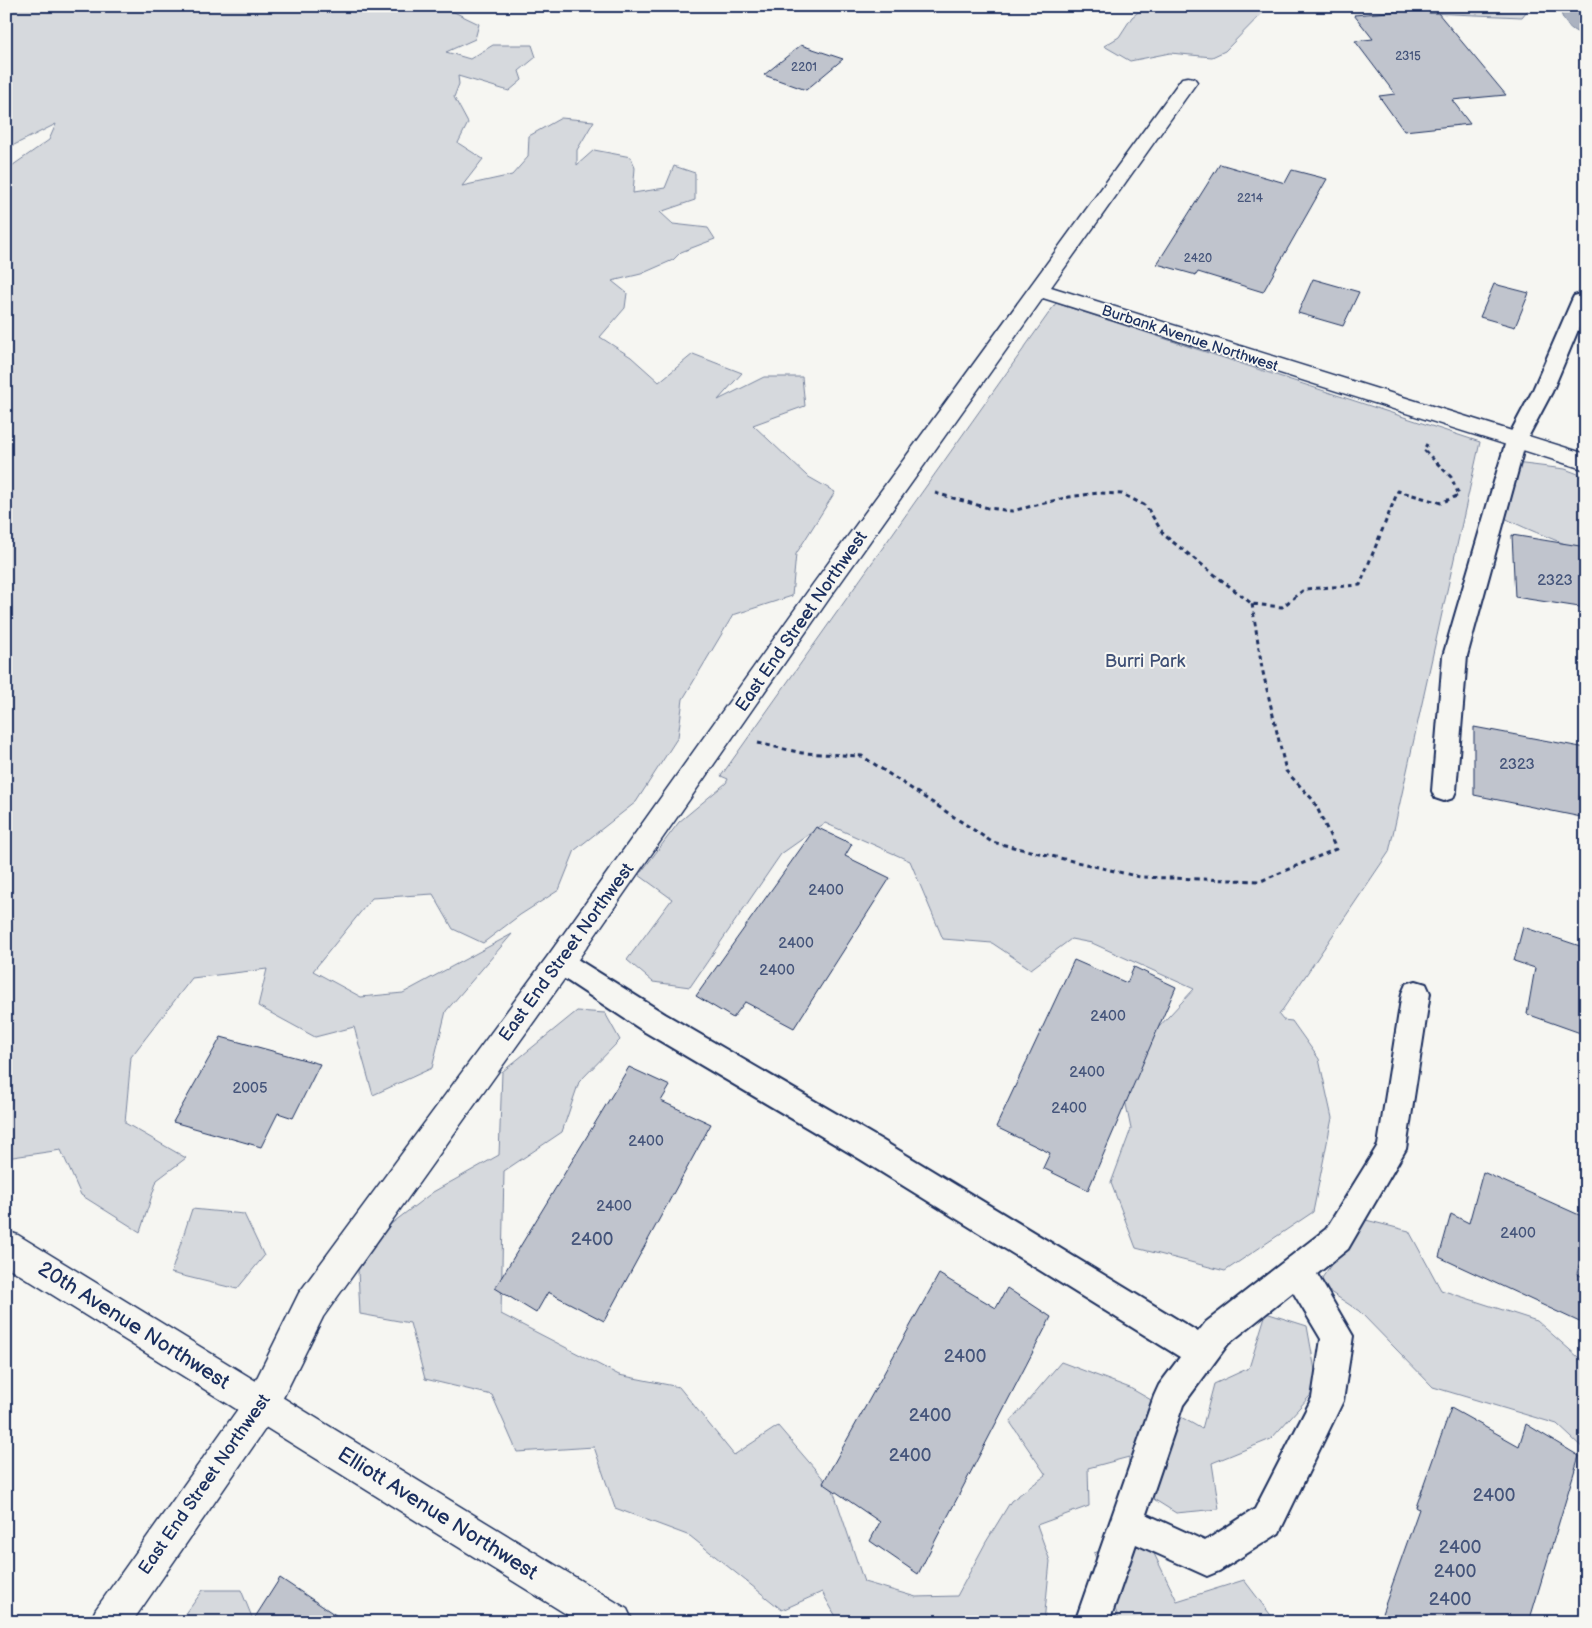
<svg xmlns="http://www.w3.org/2000/svg" width="1592" height="1628" viewBox="0 0 1592 1628" font-family="'Balsamiq Sans',sans-serif">
  <style>
    .green { fill: #d6d9dd; stroke: #78849e }
    .water { fill: #abb2c0; stroke: #717e99 }
    .building { fill: #c0c4cd; stroke: #1b2f5e }
    .lines { fill: none; stroke-linecap: round; stroke-linejoin: round }
    .lane-casing { stroke: #1b2f5e; stroke-width: 4 }
    .street-casing { stroke: #1b2f5e; stroke-width: 3 }
    .secondary-casing { stroke: #1b2f5e; stroke-width: 3 }
    .path { stroke: #1b2f5e; stroke-width: 3; stroke-dasharray: 4.5 4; stroke-linecap: butt }
    .lane { fill: #f6f6f2; fill-rule: evenodd }
    .street { fill: #f6f6f2; fill-rule: evenodd }
    .secondary { fill: #f6f6f2; fill-rule: evenodd }
    .labels { text-anchor: middle; stroke-width: 4; stroke-linejoin: round; paint-order: stroke }
    .far-number-label { font-size: 12px; fill: #44547a }
    .far-street-label { font-size: 15px; fill: #1b2f5e; stroke: #f6f6f2 }
    .number-label { font-size: 15px; fill: #44547a }
    .street-label { font-size: 18px; fill: #1b2f5e; stroke: #f6f6f2 }
    .park-label { font-size: 18px; fill: #405177; stroke: #f6f6f2 }
    .near-number-label { font-size: 18px; fill: #44547a }
    .near-street-label { font-size: 21px; fill: #1b2f5e; stroke: #f6f6f2 }
  </style>
  <rect width="100%" height="100%" fill="#f6f6f2"/>
  <filter id="ink" filterUnits="userSpaceOnUse"><feTurbulence type="fractalNoise" baseFrequency=".02" numOctaves="2"/><feDisplacementMap in="SourceGraphic" scale="10" xChannelSelector="R" yChannelSelector="G"/><feConvolveMatrix kernelMatrix="1 2 1 2 8 2 1 2 1" color-interpolation-filters="sRGB"/></filter>
  <g filter="url(#ink)">
    <path class="green" d="M6 6H455L452 11 479 24 475 39 446 52 470 59 493 45H532L536 57 519 71 522 80 509 91 458 76 459 84 454 97 468 123 458 143 483 159 462 186 512 175 528 157 529 136 561 118 594 121 577 150V165L594 150 631 157 635 168 633 193 665 188 674 166 695 173V200L660 212 673 224 708 228 715 239 681 252 673 260 641 274 612 281 627 293 625 308 600 337 631 357 659 382 693 354 742 373 718 400 764 377H802L805 406 753 425 807 476 835 492 796 554 792 596 733 615 683 699 678 737 636 802 575 850 559 890 520 915 483 943 453 929 433 894 372 898 313 971 361 997 403 993 512 934 446 1011 432 1068 373 1095 354 1027 315 1037 258 1006 267 969 192 978 131 1057 125 1123 186 1158 157 1180 140 1232 81 1195 61 1150 6 1158V170L49 140 56 124 6 149Z
      M1146 6H1269L1225 51 1212 57 1170 53 1130 61 1104 46 1119 37 1132 17Z
      M1403 6H1531L1522 17 1429 13 1424 9Z
      M1056 303 1480 442 1389 852 1279 1015 1283 1020 1292 1021 1319 1059 1332 1118 1313 1212 1225 1271 1136 1248 1111 1183 1131 1129 1119 1070 1194 989 1092 943 1071 939 1031 969 992 943 943 939 910 861 825 823 781 854 690 987 653 982 627 960 672 899 639 875 679 822 726 783 728 779 721 776Z
      M1499 461 1565 469 1586 477V553C1553 538 1519 528 1489 509Z
      M577 1011 605 1013 620 1040 579 1082 562 1132 504 1171 501 1314 619 1375 679 1387 734 1455 778 1426 833 1490 864 1582 916 1597 957 1596 986 1542 1011 1501 1046 1475 1010 1422 1061 1362 1130 1388 1202 1429 1214 1384 1249 1368 1266 1313 1307 1326 1318 1387 1271 1439 1212 1463 1219 1509 1176 1513 1128 1483 1129 1457 1088 1468 1089 1506 1037 1525 1050 1561 1044 1622H839L822 1592 782 1610 690 1536 615 1508 594 1447 517 1452 492 1395 425 1379 410 1323 360 1314 358 1270 391 1224 433 1192 499 1155 502 1072Z
      M192 1209 244 1214 264 1256 237 1289 171 1273Z
      M1362 1219 1409 1231 1441 1290 1537 1321 1586 1364V1451L1557 1424 1433 1387 1359 1311 1318 1284Z
      M1145 1535 1177 1601 1244 1580 1276 1622H1120L1094 1553Z
      M203 1590H241L254 1622H180Z"/>
    <path class="water" d="M1569 7 1586 9V34C1572 34 1562 21 1560 9Z"/>
    <path class="building" d="M1424 9 1429 13H1438L1506 95 1452 100 1470 124 1404 131 1379 96 1395 94 1355 41 1373 39 1354 15Z
      M801 45 843 59 806 90 764 75Z
      M1220 164 1285 183 1292 170 1327 179 1263 292 1198 272 1196 275 1157 264Z
      M1313 279 1359 292 1343 326 1298 313Z
      M1494 284 1529 293 1515 327 1480 317Z
      M1512 535 1586 547V608L1515 597Z
      M1474 727 1586 748V818L1474 795Z
      M816 827 852 844 845 856 890 878 794 1028 745 1002 733 1018 696 996Z
      M1523 927 1586 948V1035L1527 1014 1535 968 1514 961Z
      M1074 960 1127 983 1134 967 1176 987 1088 1190 1043 1168 1050 1153 996 1127Z
      M221 1037 320 1064 293 1118 278 1113 261 1147 173 1122Z
      M629 1067 670 1086 661 1101 711 1124 604 1321 548 1292 536 1313 495 1288Z
      M1483 1172 1586 1218V1236L1577 1274 1586 1278V1325L1439 1257 1451 1214 1469 1223Z
      M939 1274 996 1308 1007 1288 1051 1317 918 1574 870 1541 880 1522 823 1483Z
      M1451 1408 1519 1446 1526 1424 1579 1456 1529 1622H1379L1419 1509 1416 1507Z
      M280 1578 346 1622H252Z"/>
    <g class="lines">
      <g class="lane-casing">
        <path id="lane" d="M1581 294 1586 295V311L1552 392 1526 441 1467 656 1456 791 1453 798 1444 801 1435 798 1432 791 1443 656 1506 441 1532 392 1572 300 1574 296Z
          M560 950 569 954 665 1014 880 1139 1198 1332 1206 1322 1326 1229 1378 1145 1402 993 1406 984 1416 981 1426 984 1430 993 1406 1149 1348 1249 1317 1274 1353 1336 1343 1401 1279 1533 1219 1571 1207 1576 1136 1544 1109 1622H1075L1154 1396 1159 1385 1180 1357 860 1159 645 1032 551 970 547 962 551 954ZM1293 1292 1321 1339 1312 1398 1255 1509 1205 1541 1146 1514 1183 1405 1228 1344Z"/>
      </g>
      <g class="street-casing">
        <path id="street" d="M1188 77 1194 78 1197 82 1051 287 1586 454V470L1043 298 831 596 570 971 323 1317 274 1416 132 1622H90L96 1609 250 1392 299 1293 550 953 813 584 1182 78Z"/>
      </g>
      <g class="secondary-casing">
        <path id="secondary" d="M6 1231 18 1235 627 1609 633 1622H579L6 1266Z"/>
      </g>
      <path class="path" d="M935 493 988 508 1012 511 1069 497 1098 493 1122 494 1146 506 1164 535 1252 604 1282 607 1305 589 1360 585 1398 491 1441 503 1459 495 1451 477 1424 450 1427 444
        M758 743 802 753 862 756 992 842 1140 877 1261 881 1336 849 1314 801 1286 771 1262 668 1252 604"/>
      <use href="#lane" class="lane"/>
      <use href="#street" class="street"/>
      <use href="#secondary" class="secondary"/>
    </g>
  </g>
  <g class="labels">
    <g class="far-number-label">
      <text x="1408" y="60">2315</text>
      <text x="804" y="71">2201</text>
      <text x="1250" y="202">2214</text>
      <text x="1198" y="262">2420</text>
    </g>
    <g class="far-street-label">
      <text transform="translate(1190 338) rotate(18)" y="5">Burbank Avenue Northwest</text>
    </g>
    <g class="number-label">
      <text x="1555" y="585">2323</text>
      <text x="1517" y="769">2323</text>
      <text x="826" y="895">2400</text>
      <text x="796" y="948">2400</text>
      <text x="777" y="975">2400</text>
      <text x="1108" y="1021">2400</text>
      <text x="1087" y="1077">2400</text>
      <text x="250" y="1093">2005</text>
      <text x="1069" y="1113">2400</text>
      <text x="646" y="1146">2400</text>
      <text x="614" y="1211">2400</text>
      <text x="1518" y="1238">2400</text>
    </g>
    <g class="street-label">
      <text transform="translate(801 621) rotate(-55)" y="6">East End Street Northwest</text>
      <text transform="translate(566 952) rotate(-54)" y="6">East End Street Northwest</text>
      <text transform="translate(204 1484) rotate(-55)" y="6">East End Street Northwest</text>
    </g>
    <g class="park-label">
      <text x="1145" y="667">Burri Park</text>
    </g>
    <g class="near-number-label">
      <text x="592" y="1245">2400</text>
      <text x="965" y="1362">2400</text>
      <text x="930" y="1421">2400</text>
      <text x="910" y="1461">2400</text>
      <text x="1494" y="1501">2400</text>
      <text x="1460" y="1553">2400</text>
      <text x="1455" y="1577">2400</text>
      <text x="1450" y="1605">2400</text>
    </g>
    <g class="near-street-label">
      <text transform="translate(134 1325) rotate(32)" y="7">20th Avenue Northwest</text>
      <text transform="translate(438 1513) rotate(32)" y="7">Elliott Avenue Northwest</text>
    </g>
  </g>
  <rect width="1592" height="1628" fill="none" stroke="#f6f6f2" stroke-width="25"/>
  <rect x="12" y="12" width="1567" height="1603" fill="none" stroke="#1b2f5e" stroke-width="2" filter="url(#ink)"/>
</svg>
